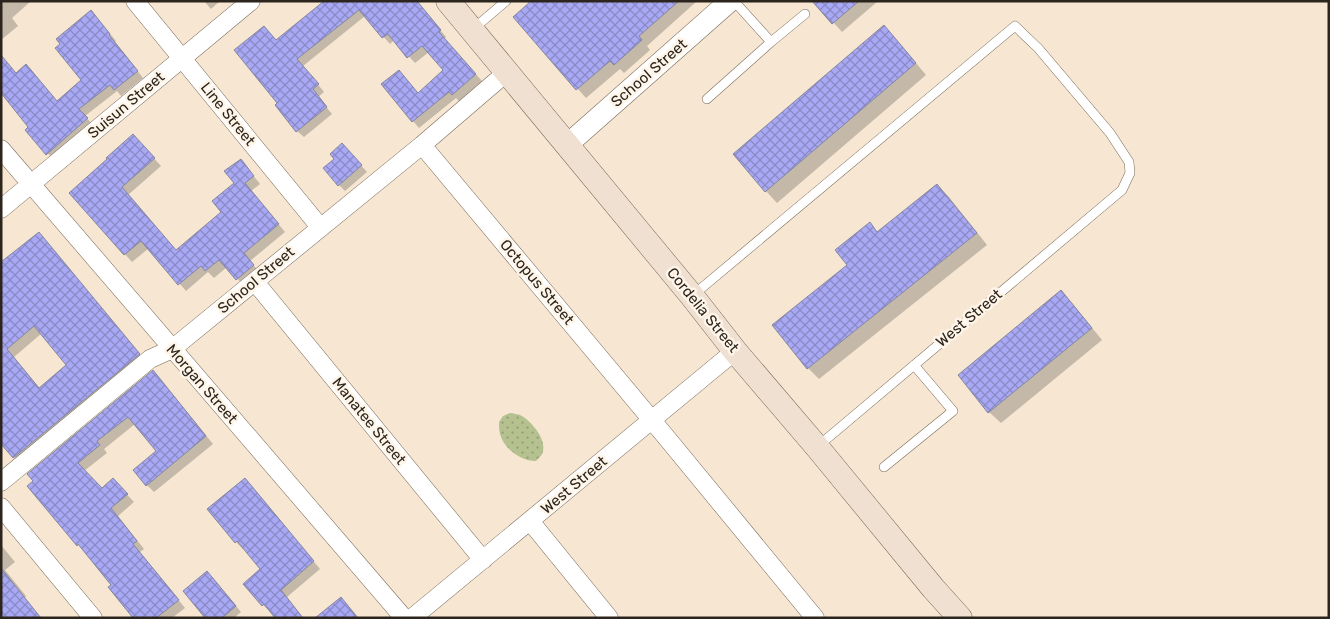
<svg xmlns="http://www.w3.org/2000/svg" width="1330" height="619" viewBox="0 0 1330 619" font-family="Rubik,sans-serif">
  <style>
    .park { fill: url(#park-dots) }
    .shadow { fill: #0003; fill-rule: evenodd }
    .building { fill: url(#building-cross-hatch); stroke: #86879d; fill-rule: evenodd }
    .lines { fill: none; stroke-linecap: round; stroke-linejoin: round }
    .service-casing { stroke: #776958; stroke-width: 10 }
    .minor-casing { stroke: #776958; stroke-width: 19 }
    .tertiary-casing { stroke: #776958; stroke-width: 22 }
    .secondary-casing { stroke: #776958; stroke-width: 25 }
    .service { stroke: #fff; stroke-width: 9 }
    .minor { stroke: #fff; stroke-width: 18 }
    .tertiary { stroke: #fff; stroke-width: 21 }
    .secondary { stroke: #f0e0d1; stroke-width: 24 }
    .labels { text-anchor: middle; stroke-width: 5; stroke-linejoin: round; paint-order: stroke }
    .street-label { font-size: 15px; fill: #2b251d; stroke: #fef4e8 }
  </style>
  <defs>
    <pattern id="park-dots" width="8" height="8" patternUnits="userSpaceOnUse" patternTransform="scale(1.25)"><rect width="8" height="8" fill="#b5c18f"/><path d="M2 2h.1M6 6h.1" fill="none" stroke="#939d74" stroke-width="1.8" stroke-linecap="round"/></pattern>
    <pattern id="building-cross-hatch" width="8" height="8" patternUnits="userSpaceOnUse" patternTransform="scale(1.25)"><rect width="8" height="8" fill="#a8a8f5"/><path d="M0 0l8 8M0 8l8-8" fill="none" stroke="#8989c6"/></pattern>
  </defs>
  <rect width="100%" height="100%" fill="#f6e6d2"/>
  <path class="park" d="M510 413C514 414 519 414 522 416 533 423 548 441 542 454 541 456 538 459 536 461 521 461 504 449 500 434 499 430 499 425 499 422L503 416Z"/>
  <path class="shadow" d="M1 1H31L12 18 18 26 1 40Z
    M204 1H220L211 9Z
    M326 1H417L446 37 444 39 482 81 459 101 456 98 419 128 413 121 418 94 445 70 429 52 415 63 394 40 390 44 365 16 303 66 324 92 318 97 332 114 304 137 297 131 279 103 264 27 277 41Z
    M533 1H697L647 46 650 50 624 73 620 69 586 98 515 18Z
    M814 1H878L842 32Z
    M98 19 116 41 115 42 143 78 121 96 117 91 85 116 93 125 54 160 26 130 30 127 16 74 57 102 83 80Z
    M895 38 926 75 777 203 766 191 734 154Z
    M140 143 161 166 128 195 176 251 222 212 235 183 241 160 260 184 251 191 285 232 250 261 260 273 244 286 227 267 214 278 208 272 186 291 149 248 132 262 70 193Z
    M348 151 367 172 345 191 339 185Z
    M937 186 949 197 987 245 819 379 808 368 849 265 870 224 878 233Z
    M1 264 108 317 146 362 22 465 1 443ZM42 333 68 365 40 389 14 357Z
    M1072 303 1102 340 1001 423 989 412Z
    M160 379 213 444 154 492 147 485 158 452 135 424 104 449 107 453 84 471 102 490 120 487 134 502 118 516 144 549 140 552 185 608 172 618H135L112 585 29 486Z
    M252 487 320 569 287 597 303 618H277L263 605 245 584 262 569 244 548 243 549 236 542Z
    M1 545 15 562 5 570 26 596 25 598 41 618H1Z
    M213 578 241 612 234 618H207Z"/>
  <path class="building" d="M324 1H417L441 30 439 32 476 74 452 95 449 92 412 122 381 84 399 70 418 93 443 70 422 46 407 58 388 34 382 38 359 10 297 59 319 84 313 89 327 107 296 132 275 105 277 103 234 50 264 26 276 40Z
    M531 1H679L639 36 642 40 614 65 610 61 576 90 513 17Z
    M812 1H859L832 24Z
    M91 10 110 34 109 35 138 71 114 90 110 85 79 109 88 118 46 155 25 130 28 127 1 93V55L16 73 26 64 57 101 81 80 55 48 60 44 56 39Z
    M884 25 916 63 765 192 733 154Z
    M133 134 155 158 122 187 176 250 221 212 212 201 234 183 224 171 241 159 254 176 245 183 279 224 244 253 254 265 236 280 219 260 205 271 201 266 178 285 141 241 124 255 69 193 107 159 106 158Z
    M342 143 362 165 338 186 323 168 334 159 330 154Z
    M937 184 977 233 807 369 772 325 847 265 835 250 870 222 877 232Z
    M39 232 140 354 13 458 1 444V262ZM34 326 66 365 39 388 7 349Z
    M1061 290 1092 328 988 413 958 375Z
    M153 370 206 436 146 486 133 470 156 451 128 417 97 441 100 445 78 463 102 488 113 478 128 494 111 508 137 541 133 544 179 600 156 618H133L108 587 111 585 78 544 77 546 27 486 33 481 27 474Z
    M245 478 314 561 281 590 303 618H275L264 604 262 606 243 584 260 569 237 541 235 543 207 509Z
    M1 568 41 618H1Z
    M207 571 236 606 222 618H205L183 591Z
    M341 597 358 618H315Z"/>
  <g class="lines">
    <g class="service-casing">
      <path id="service" d="M734 1 771 42 805 14
        M472 30 506 1
        M707 99 771 42
        M692 296 1015 26 1038 48 1110 133 1129 162 1130 173 1122 190 817 447
        M884 467 953 411 914 365"/>
    </g>
    <g class="minor-casing">
      <path id="minor" d="M135 1 320 227
        M422 145 666 437 815 618
        M1 149 404 618
        M1 209 251 1
        M255 282 483 560
        M1 482 150 359 172 349 422 145 507 72
        M1 507 93 618
        M530 521 609 618
        M412 618 735 351"/>
    </g>
    <g class="tertiary-casing">
      <path id="tertiary" d="M567 145 730 1"/>
    </g>
    <g class="secondary-casing">
      <path id="secondary" d="M448 1 692 296 735 351 817 447 933 588 960 618"/>
    </g>
    <use href="#service" class="service"/>
    <use href="#minor" class="minor"/>
    <use href="#tertiary" class="tertiary"/>
    <use href="#secondary" class="secondary"/>
  </g>
  <g class="labels">
    <g class="street-label">
      <text transform="translate(649 73) rotate(-41)" y="5">School Street</text>
      <text transform="translate(126 105) rotate(-40)" y="5">Suisun Street</text>
      <text transform="translate(228 114) rotate(51)" y="5">Line Street</text>
      <text transform="translate(256 280) rotate(-40)" y="5">School Street</text>
      <text transform="translate(537 282) rotate(50)" y="5">Octopus Street</text>
      <text transform="translate(703 310) rotate(51)" y="5">Cordelia Street</text>
      <text transform="translate(969 318) rotate(-40)" y="5">West Street</text>
      <text transform="translate(202 384) rotate(49)" y="5">Morgan Street</text>
      <text transform="translate(369 421) rotate(51)" y="5">Manatee Street</text>
      <text transform="translate(574 485) rotate(-40)" y="5">West Street</text>
    </g>
  </g>
  <rect width="1330" height="619" fill="none" stroke="#2b251d" stroke-width="5"/>
</svg>
